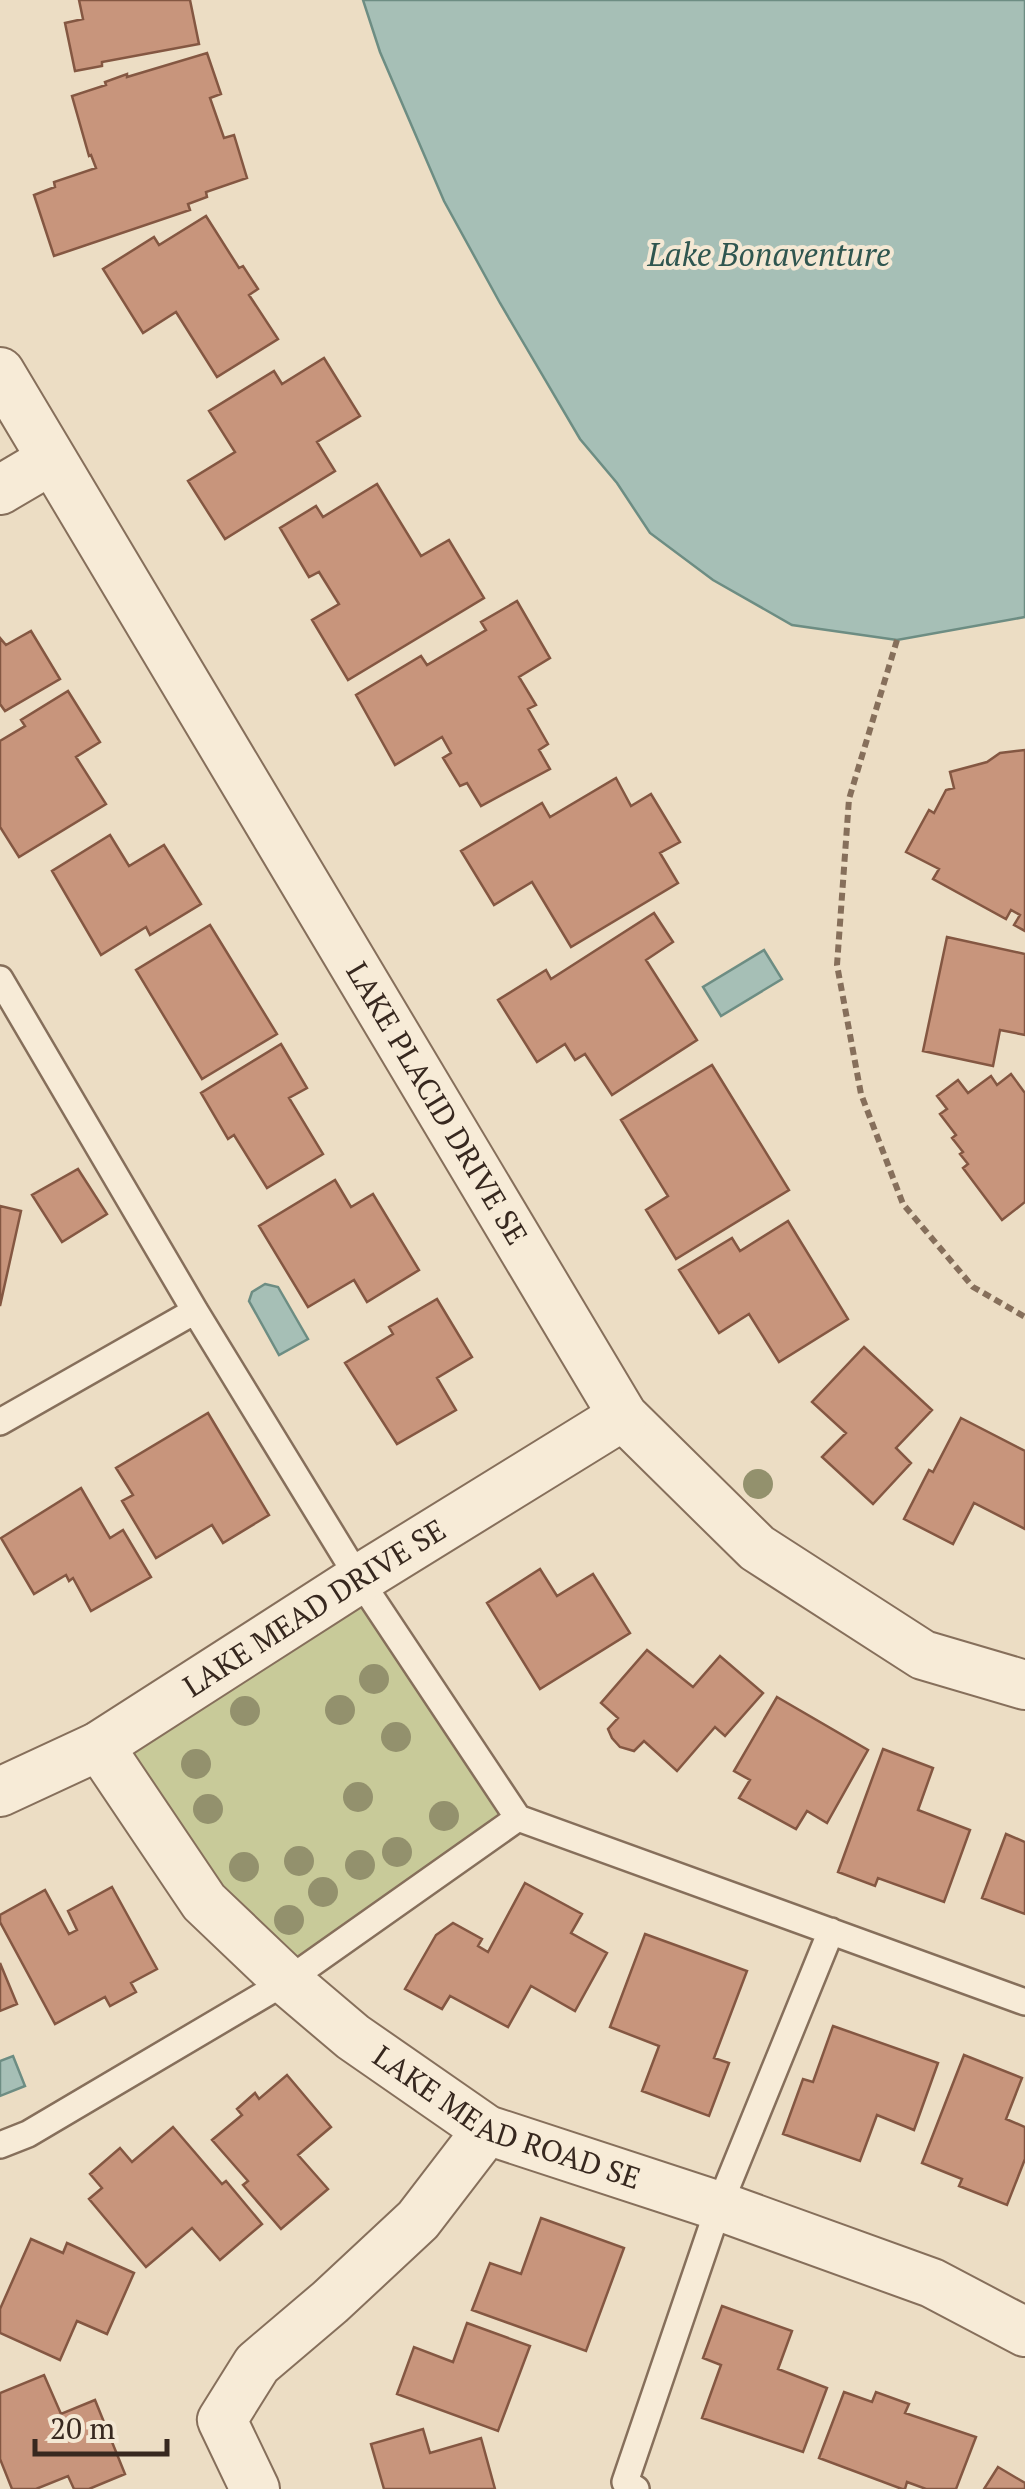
<svg xmlns="http://www.w3.org/2000/svg" width="1025" height="2489" viewBox="0 0 1025 2489" font-family="'PT Serif',serif">
  <style>
    .green { fill: #c8ca99 }
    .water { fill: #a6bfb6; stroke: #6d8d83; stroke-width: 2.5 }
    .building { fill: #c8957c; stroke: #845742; stroke-width: 2.5 }
    .lines { fill: none; stroke-linecap: round; stroke-linejoin: round }
    .lane-casing { stroke: #866f5b; stroke-width: 30 }
    .street-casing { stroke: #866f5b; stroke-width: 52 }
    .path { stroke: #866f5b; stroke-width: 6; stroke-dasharray: 8 5; stroke-linecap: butt }
    .lane { stroke: #f7ebd7; stroke-width: 25 }
    .street { stroke: #f7ebd7; stroke-width: 48 }
    .tree { fill: #93916d }
    .labels { text-anchor: middle; stroke-width: 8; stroke-linejoin: round; paint-order: stroke }
    .street-label { font-size: 30px; fill: #37281f; stroke: #f4e8d4 }
    .water-label { font-size: 32px; font-style: italic; fill: #2f5650; stroke: #f4e8d4 }
  </style>
  <rect width="100%" height="100%" fill="#ecddc4"/>
  <path class="green" d="M359 1579 518 1818 287 1981 99 1746Z"/>
  <path class="water" d="M363 0H1025V617L897 640 792 625 713 580 650 533 617 483 580 439 500 303 444 201 380 52Z
    M764 950 782 979 721 1016 703 987Z
    M265 1284 278 1287 308 1339 279 1355 249 1301 252 1292Z
    M13 2056 25 2086 0 2096V2061Z"/>
  <path class="building" d="M79 0H190L199 44 102 62V66L75 71 65 23 83 19Z
    M207 53 221 94 210 98 224 138 234 135 247 178 206 192 207 197 188 204 190 210 54 256 34 195 55 187 54 182 96 168 91 155 89 156 72 96 106 85 105 82 127 74V77Z
    M206 216 239 268 243 266 258 289 249 295 278 339 217 377 176 312 143 333 103 269 154 237 159 245Z
    M324 358 360 416 317 442 335 471 225 539 188 481 235 452 209 411 274 371 282 384Z
    M377 484 421 556 449 540 484 598 348 680 312 620 339 604 319 572 309 577 280 528 316 506 323 517Z
    M517 601 550 658 519 677 536 705 528 709 548 744 539 750 550 769 481 806 467 783 460 786 443 758 451 753 442 737 395 765 356 695 421 656 427 665 486 630 481 622Z
    M31 631 60 679 5 711 0 704V638L6 645Z
    M68 691 100 742 76 757 106 804 19 857 0 827V741L25 726 21 720Z
    M1025 750V931L1014 925 1020 915 1011 910 1006 919 933 879 939 869 906 852 929 810 934 813 946 790 954 788 950 772 987 762 1000 753Z
    M616 778 631 806 651 794 680 842 660 853 678 883 571 947 532 882 494 905 461 851 542 803 550 817Z
    M110 835 129 866 164 845 201 904 150 935 146 927 101 955 52 871Z
    M654 913 673 942 646 960 697 1040 612 1095 585 1054 575 1060 565 1044 537 1062 498 1000 546 970 551 979Z
    M210 925 277 1034 202 1079 136 970Z
    M947 937 1025 954V1035L1000 1030 993 1066 923 1051Z
    M281 1044 307 1088 289 1098 323 1154 267 1188 234 1135 228 1139 201 1093Z
    M712 1065 789 1190 676 1259 646 1210 668 1196 621 1120Z
    M1011 1074 1025 1093V1202L1002 1220 963 1168 968 1164 960 1154 963 1152 952 1138 956 1135 940 1114 947 1109 937 1096 958 1080 968 1093 991 1076 997 1085Z
    M78 1169 107 1214 62 1242 32 1195Z
    M335 1180 351 1207 373 1194 419 1270 367 1302 354 1280 308 1307 259 1226Z
    M0 1206 21 1211 0 1306Z
    M788 1221 848 1319 779 1362 749 1314 719 1333 679 1270 732 1238 740 1251Z
    M437 1299 472 1357 437 1378 456 1410 397 1444 345 1363 393 1334 389 1327Z
    M864 1347 932 1410 896 1448 911 1463 873 1504 822 1457 846 1433 812 1402Z
    M208 1413 269 1515 223 1543 212 1525 156 1558 122 1501 133 1495 116 1468Z
    M961 1418 1025 1451V1529L974 1503 953 1544 904 1519 929 1470 933 1472Z
    M81 1488 110 1538 123 1530 151 1577 91 1611 73 1578 69 1581 66 1575 34 1594 1 1538Z
    M540 1569 557 1596 593 1574 630 1633 540 1689 487 1603Z
    M647 1650 693 1687 720 1656 763 1693 725 1736 715 1727 677 1771 644 1741 634 1751 620 1747 612 1738 608 1729 618 1718 601 1703Z
    M777 1697 868 1750 827 1823 807 1811 796 1829 739 1798 750 1780 734 1771Z
    M883 1749 933 1768 918 1810 970 1830 944 1902 878 1878 875 1886 838 1872Z
    M1006 1834 1025 1842V1914L982 1898Z
    M525 1883 582 1914 571 1933 607 1953 575 2011 531 1986 508 2027 450 1996 442 2009 405 1989 436 1935 453 1923 482 1939 478 1946 488 1952Z
    M112 1887 157 1969 131 1983 136 1992 110 2006 105 1997 55 2024 0 1922V1915L45 1890 69 1934 77 1930 68 1911Z
    M645 1934 747 1971 714 2058 729 2063 709 2116 642 2091 659 2046 610 2027Z
    M0 1963 17 2004 0 2011Z
    M833 2026 938 2063 914 2130 877 2115 860 2161 783 2134 803 2079 813 2082Z
    M964 2055 1022 2078 1006 2119 1025 2127V2159L1007 2205 959 2186 962 2179 922 2163Z
    M287 2075 331 2127 298 2155 328 2189 281 2229 243 2185 248 2181 212 2140 242 2115 237 2109 255 2093 259 2099Z
    M173 2127 222 2184 226 2181 262 2224 220 2260 192 2228 146 2267 89 2199 102 2188 90 2174 120 2148 132 2162Z
    M541 2218 624 2248 586 2351 472 2310 490 2263 521 2274Z
    M31 2239 63 2253 67 2243 134 2273 107 2334 77 2321 60 2360 0 2333V2309Z
    M722 2306 792 2331 778 2369 827 2388 803 2452 702 2418 721 2365 703 2358Z
    M467 2323 530 2346 498 2431 397 2394 414 2347 453 2362Z
    M44 2375 61 2414 95 2400 125 2474 89 2489H74L68 2476 36 2489H12L0 2459V2393Z
    M844 2392 872 2402 876 2392 909 2404 905 2413 976 2437 956 2489H926L907 2482 905 2489H902L819 2458Z
    M423 2429 430 2453 481 2438 495 2489H384L371 2444Z
    M998 2467 1025 2483V2489H984Z"/>
  <g class="lines">
    <g class="lane-casing">
      <path id="lane" d="M0 979 195 1311 359 1579 518 1818 1025 2002
        M0 1422 195 1311
        M0 2145 28 2134 287 1981 518 1818
        M636 2489 625 2482 719 2206 831 1931"/>
    </g>
    <g class="street-casing">
      <g id="street">
        <path id="s1" d="M0 372 623 1416 757 1548 923 1655 1025 1685"/>
        <path d="M0 490 51 460"/>
        <path id="s2" d="M99 1746 204 1902 287 1981 353 2037 487 2130 719 2206 932 2283 1025 2332"/>
        <path id="s3" d="M0 1792 99 1746 359 1579 623 1416"/>
        <path d="M255 2489 222 2420 257 2364 330 2302 418 2220 487 2130"/>
      </g>
    </g>
    <path class="path" d="M897 640 849 799 837 965 861 1094 903 1204 973 1287 1025 1317"/>
    <use href="#lane" class="lane"/>
    <use href="#street" class="street"/>
  </g>
  <g class="tree">
    <circle cx="758" cy="1484" r="15"/>
    <circle cx="374" cy="1679" r="15"/>
    <circle cx="340" cy="1710" r="15"/>
    <circle cx="245" cy="1711" r="15"/>
    <circle cx="396" cy="1737" r="15"/>
    <circle cx="196" cy="1764" r="15"/>
    <circle cx="358" cy="1797" r="15"/>
    <circle cx="208" cy="1809" r="15"/>
    <circle cx="444" cy="1816" r="15"/>
    <circle cx="397" cy="1852" r="15"/>
    <circle cx="299" cy="1861" r="15"/>
    <circle cx="360" cy="1865" r="15"/>
    <circle cx="244" cy="1867" r="15"/>
    <circle cx="323" cy="1892" r="15"/>
    <circle cx="289" cy="1920" r="15"/>
  </g>
  <g class="labels">
    <g class="street-label">
      <text dy="10" stroke="none"><textPath href="#s1" startOffset="852">LAKE PLACID DRIVE SE</textPath></text>
      <text dy="10" stroke="none"><textPath href="#s3" startOffset="365">LAKE MEAD DRIVE SE</textPath></text>
      <text dy="10" stroke="none"><textPath href="#s2" startOffset="565">LAKE MEAD ROAD SE</textPath></text>
    </g>
    <g class="water-label">
      <text x="769" y="266">Lake Bonaventure</text>
    </g>
  </g>
  <path d="M35 2439v15h132v-15" fill="none" stroke="#37281f" stroke-width="5"/>
  <text x="50" y="2439" font-size="30" fill="#37281f" stroke="#f4e8d4" stroke-width="8" paint-order="stroke">20 m</text>
</svg>
